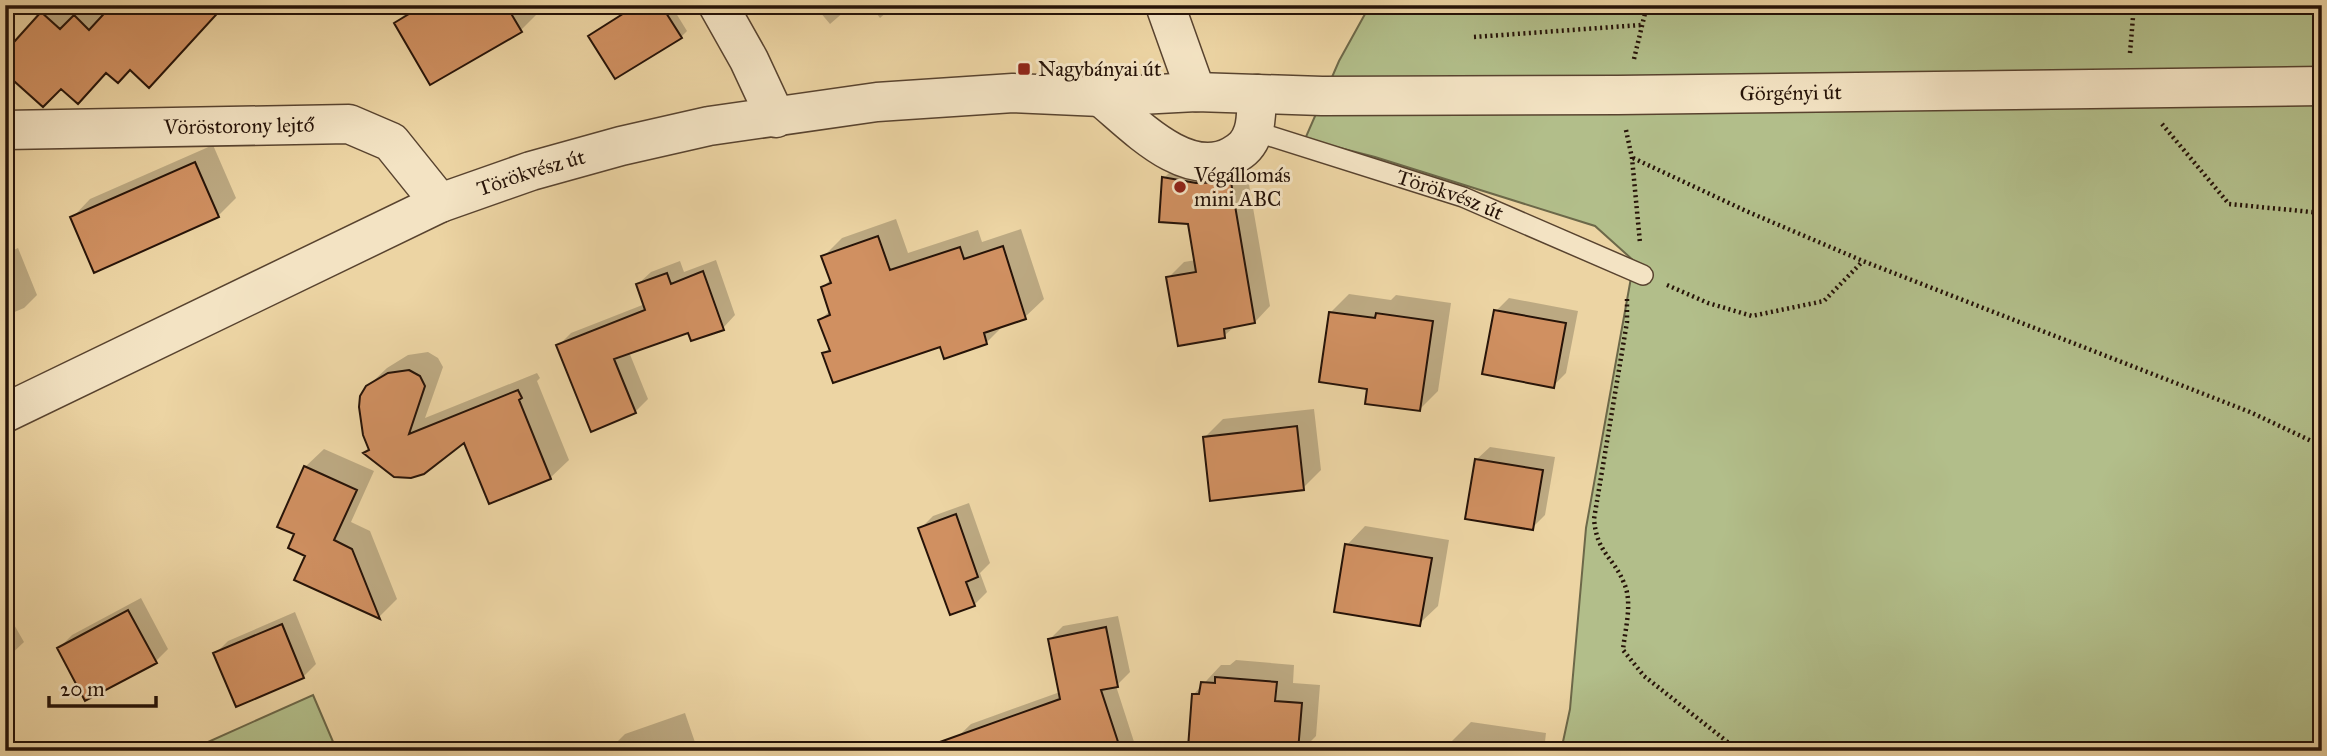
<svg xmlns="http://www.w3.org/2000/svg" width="2327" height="756" viewBox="0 0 2327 756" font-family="'IM FELL Great Primer',serif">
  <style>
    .green { fill: #b2be8a; stroke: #6c6849; stroke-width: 2 }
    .shadow { fill: #0003 }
    .building { fill: #d09061; stroke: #261308; stroke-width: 2 }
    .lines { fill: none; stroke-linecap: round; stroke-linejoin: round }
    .service-casing { stroke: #58432f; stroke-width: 22 }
    .minor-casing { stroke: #58432f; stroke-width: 41 }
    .tertiary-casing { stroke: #58432f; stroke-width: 41 }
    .path { stroke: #261308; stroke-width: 4.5; stroke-dasharray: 2 3.5; stroke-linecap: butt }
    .service { stroke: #f3e3c3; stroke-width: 19 }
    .minor { stroke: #f3e3c3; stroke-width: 38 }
    .tertiary { stroke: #f3e3c3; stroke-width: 38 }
    .poi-dot { fill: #8f2418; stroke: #f3e3c3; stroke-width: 2.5 }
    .labels { text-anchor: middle; stroke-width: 6; stroke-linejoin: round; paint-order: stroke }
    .poi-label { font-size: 21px; fill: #261308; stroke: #f3e3c3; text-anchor: start }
    .street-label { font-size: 21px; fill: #261308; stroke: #f3e3c3 }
  </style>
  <rect width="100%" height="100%" fill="#ecd4a3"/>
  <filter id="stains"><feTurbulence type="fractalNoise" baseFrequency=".00286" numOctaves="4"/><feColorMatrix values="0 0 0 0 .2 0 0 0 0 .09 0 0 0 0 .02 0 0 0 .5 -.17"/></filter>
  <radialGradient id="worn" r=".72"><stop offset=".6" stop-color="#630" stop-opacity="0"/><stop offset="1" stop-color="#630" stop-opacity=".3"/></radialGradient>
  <path class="green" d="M1370 5H2322V751H1561L1570 709 1586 528 1634 261 1595 226 1375 157 1305 139 1339 61Z
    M313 695 337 751H213L208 742Z"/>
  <path class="shadow" d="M51 5H72L79 12 86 5H101L108 12 114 5H235L222 15 219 11 131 68 107 72 62 87 5 54Z
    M414 5H535L539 12 521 30 396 23Z
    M636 5H671L687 31 681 37 590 36Z
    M814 5H852L830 24Z
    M870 5H895L880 18Z
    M213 145 236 198 218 216 72 218 90 199Z
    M1180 162 1246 167 1270 306 1255 322 1236 325 1224 336 1168 278 1184 262 1196 260 1190 223 1164 178Z
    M896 219 908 253 978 230 982 242 1021 229 1044 299 1025 317 1005 324 986 343 824 354 830 348 820 320 831 310 823 287 831 279 823 257 842 238Z
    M18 248 37 295 24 308 5 316V254Z
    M716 260 735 315 723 328 689 331 629 352 648 399 635 412 558 346 571 333 645 304 638 284 651 272 680 261 684 272Z
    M1349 294 1391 300 1396 295 1451 303 1438 391 1420 409 1369 387 1330 313Z
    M1509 298 1578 311 1566 373 1553 386 1496 311Z
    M428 352 438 358 443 367 425 418 537 373 540 378 537 381 569 460 550 478 465 440 365 453 371 447 367 387 387 368 408 355Z
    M1314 409 1321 470 1303 488 1204 438 1223 419Z
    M1490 447 1555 457 1545 515 1532 528 1477 459Z
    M324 449 374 471 351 522 370 531 397 599 379 617 297 579 307 555 297 534 305 467Z
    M969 503 990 563 980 573 987 592 974 605 920 529 933 516Z
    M1365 526 1449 540 1438 606 1419 624 1347 545Z
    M141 598 168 649 156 661 59 648 72 635Z
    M5 609 24 642 5 660Z
    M295 612 316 664 303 677 215 654 228 641Z
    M1118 616 1130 672 1116 686 1137 751H943L971 724 1060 692 1050 639 1063 626Z
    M1236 660 1294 665 1293 683 1320 685 1316 736 1301 751H1249L1194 694 1221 665H1230Z
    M685 713 698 751H608L625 734Z
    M1471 722 1546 733 1544 751H1451L1452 741Z"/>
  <path class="building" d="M112 5H225L149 88 130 70 118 83 106 73 78 104 61 89 43 107 5 73V52L41 12 60 29 74 15 89 30Z
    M424 5H506L522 32 430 85 394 23Z
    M637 5H661L682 38 615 79 588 36Z
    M195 162 219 217 94 273 70 217Z
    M1162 177 1196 183 1231 182 1255 323 1224 329 1225 338 1178 346 1166 277 1196 272 1188 224 1159 222Z
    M878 236 890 270 960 247 964 259 1003 246 1026 319 984 333 987 344 944 359 940 347 833 383 822 353 830 351 818 320 830 315 821 287 831 283 821 256Z
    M703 271 724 330 691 341 688 333 614 359 636 413 591 432 556 345 645 310 636 284 667 273 671 284Z
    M1494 310 1566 323 1554 388 1482 374Z
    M1329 312 1375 318 1376 313 1433 321 1420 411 1365 404 1367 389 1319 382Z
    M409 370 420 376 425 386 409 434 518 390 522 398 519 400 551 479 489 504 464 443 424 474 411 478 394 477 363 453 369 450 363 435 359 407 360 396 366 386 388 373Z
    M1297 426 1304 490 1210 501 1203 437Z
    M1475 459 1543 470 1533 530 1465 519Z
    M304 466 357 490 334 540 352 549 380 619 294 580 305 556 288 548 294 534 277 527Z
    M956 514 978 577 966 582 975 606 950 615 918 528Z
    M1345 544 1432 558 1420 626 1334 612Z
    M128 610 157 663 85 701 57 648Z
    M282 624 304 678 236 707 213 653Z
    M1106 627 1118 687 1101 690 1121 751H927L926 747 1060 699 1048 639Z
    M1215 677 1277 682 1275 701 1302 703 1298 751H1226L1188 748 1192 694H1199L1201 682 1215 683Z"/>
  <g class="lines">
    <g class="service-casing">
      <g id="service">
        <path id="s1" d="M1254 131 1463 197 1643 275"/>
      </g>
    </g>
    <g class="minor-casing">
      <g id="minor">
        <path d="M718 5 749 60 776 118"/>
        <path d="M1165 5 1196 92"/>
        <path id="s2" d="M1101 97 1196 92 1322 96 1618 95 2322 86"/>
        <path d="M1101 97C1134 124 1186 181 1232 156 1243 150 1249 144 1253 132 1257 121 1256 106 1257 94"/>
        <path id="s3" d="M5 130 349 124 391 142 440 203"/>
      </g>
    </g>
    <g class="tertiary-casing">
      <g id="tertiary">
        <path id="s4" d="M5 413 440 203 531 171 621 146 709 126 877 102 1013 93 1101 97"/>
      </g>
    </g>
    <path class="path" d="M1474 37 1641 25
      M2130 53 2134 5
      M1634 59 1647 5
      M2162 124 2229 204 2322 213
      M1626 130 1632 158 1640 243
      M1633 158 1746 211 1863 261 2250 412 2322 446
      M1667 285 1708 303 1752 316 1824 301 1863 261
      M1627 299V322L1594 519C1597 554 1613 556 1624 583 1633 603 1625 629 1623 650L1644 676 1739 751"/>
    <use href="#service" class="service"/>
    <use href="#minor" class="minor"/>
    <use href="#tertiary" class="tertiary"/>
  </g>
  <g class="poi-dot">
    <rect x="1017" y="62" width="14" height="14" rx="3.5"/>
    <circle cx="1180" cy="187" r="7"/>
  </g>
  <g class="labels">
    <g class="poi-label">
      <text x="1038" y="76">Nagybányai út</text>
      <text x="1194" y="182">Végállomás<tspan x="1194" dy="24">mini ABC</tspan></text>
    </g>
    <g class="street-label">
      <text dy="7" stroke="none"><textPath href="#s2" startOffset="690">Görgényi út</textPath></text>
      <text dy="7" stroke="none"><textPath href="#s3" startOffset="234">Vöröstorony lejtő</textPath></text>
      <text dy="7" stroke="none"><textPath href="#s4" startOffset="579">Törökvész út</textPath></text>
      <text dy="7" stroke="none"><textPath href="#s1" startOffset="206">Törökvész út</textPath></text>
    </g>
  </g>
  <rect width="2327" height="756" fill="none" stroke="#ecd4a3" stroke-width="28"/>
  <rect x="7" y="7" width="2313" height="742" fill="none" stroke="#261308" stroke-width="3.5"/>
  <rect x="14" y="14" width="2299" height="728" fill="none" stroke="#261308" stroke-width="2"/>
  <path d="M49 696v10h107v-10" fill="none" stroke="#261308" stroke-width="3.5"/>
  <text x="60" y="696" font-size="21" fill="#261308" stroke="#f3e3c3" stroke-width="5" paint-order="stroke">20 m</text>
  <rect width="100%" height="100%" filter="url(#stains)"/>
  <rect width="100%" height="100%" fill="url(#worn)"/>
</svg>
